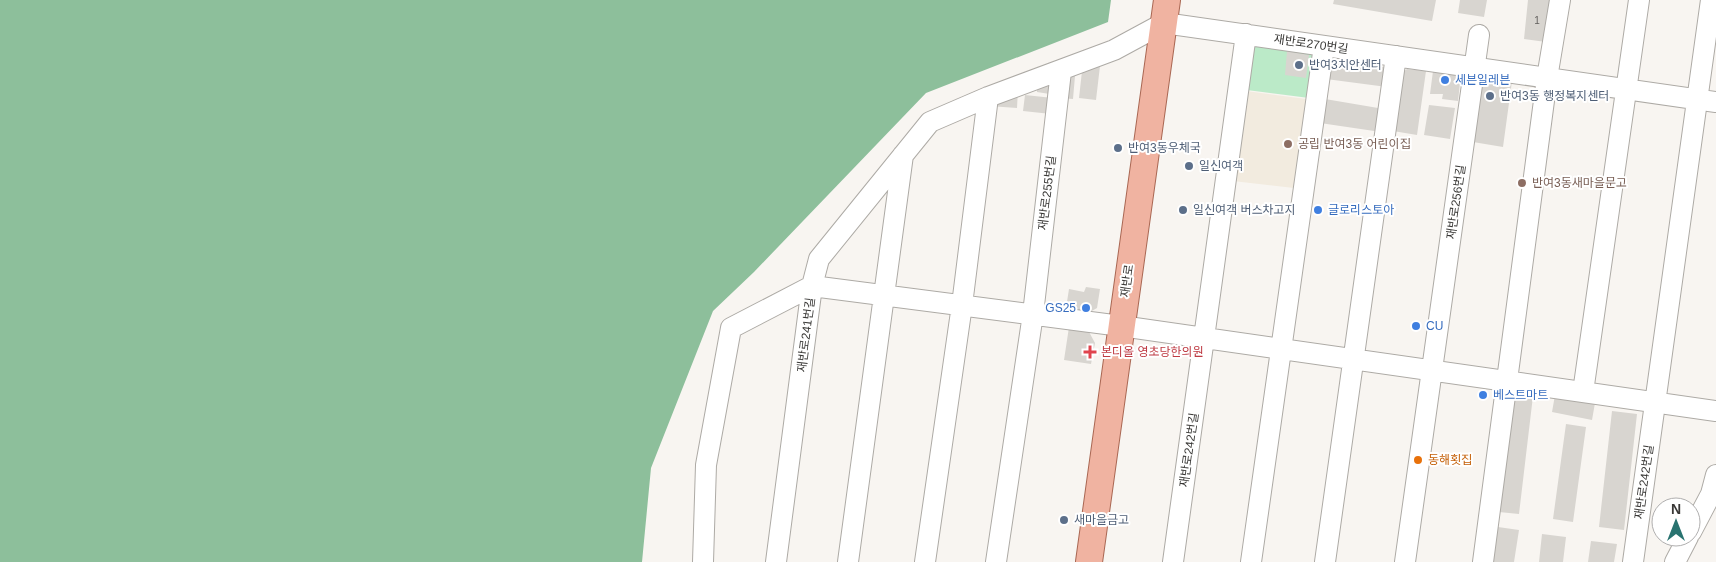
<svg xmlns="http://www.w3.org/2000/svg" width="1716" height="562" viewBox="0 0 1716 562" font-family="Helvetica,'Noto Sans KR',sans-serif">
  <style>
    .built { fill: #f2ebdf }
    .green { fill: #bbeac8 }
    .forest { fill: #8dbf9b }
    .building { fill: #d8d5d0 }
    .lines { fill: none; stroke-linecap: round; stroke-linejoin: round }
    .minor-casing { stroke: #adaaa5; stroke-width: 22 }
    .major-casing { stroke: #a96753; stroke-width: 28 }
    .minor { stroke: #fff; stroke-width: 20 }
    .major { stroke: #f0b3a1; stroke-width: 26 }
    .service-dot { fill: #5c6f8a; stroke: #fff; stroke-width: 2 }
    .shop-dot { fill: #3f7fe0; stroke: #fff; stroke-width: 2 }
    .education-dot { fill: #8d6e63; stroke: #fff; stroke-width: 2 }
    .health-dot { fill: #e0444e; stroke: #fff; stroke-width: 2 }
    .food-dot { fill: #e8710a; stroke: #fff; stroke-width: 2 }
    .labels { text-anchor: middle; stroke-width: 4; stroke-linejoin: round; paint-order: stroke }
    .number-label { font-size: 10px; fill: #615f5c }
    .street-label { font-size: 12px; fill: #393836; stroke: #fff }
    .service-label { font-size: 12px; fill: #4e5e75; stroke: #fff; text-anchor: start }
    .shop-label { font-size: 12px; fill: #366cbe; stroke: #fff; text-anchor: start }
    .education-label { font-size: 12px; fill: #785e54; stroke: #fff; text-anchor: start }
    .health-label { font-size: 12px; fill: #be3a42; stroke: #fff; text-anchor: start }
    .food-label { font-size: 12px; fill: #c56008; stroke: #fff; text-anchor: start }
  </style>
  <rect width="100%" height="100%" fill="#f8f5f1"/>
  <path class="built" d="M1246 91 1306 99 1294 188 1233 181Z"/>
  <path class="green" d="M1246 34 1324 46 1317 99 1239 89Z"/>
  <path class="forest" d="M0 0H1111L1108 22 926 93 754 272 713 311 651 468 642 562H0Z"/>
  <path class="building" d="M1334 0H1436L1432 21 1333 4Z
    M1460 0H1487L1484 17 1458 13Z
    M1528 0H1550L1546 42 1524 39Z
    M1287 51 1309 55 1306 78 1285 75Z
    M1338 60 1384 67 1387 87 1326 79 1327 66Z
    M1100 66 1096 100 1079 98 1082 71Z
    M1407 69 1426 71 1417 135 1393 131 1400 74Z
    M1433 71 1461 74 1458 101 1442 99 1443 94H1430Z
    M1063 75 1075 76 1073 99 1061 98Z
    M1482 77 1512 81 1503 147 1473 142Z
    M1057 78 1056 95 1037 92V82Z
    M1018 89 1017 108 989 106Z
    M1025 95 1053 98 1051 114 1023 111Z
    M1325 99 1384 109 1381 132 1320 123Z
    M1429 105 1455 108 1450 139 1424 135Z
    M1086 287 1100 289 1097 308 1090 312 1066 308 1069 289 1084 292Z
    M1069 327 1088 330 1095 343 1091 364 1064 360Z
    M1513 394 1533 396 1519 514 1499 512Z
    M1555 395 1595 403 1592 420 1552 412Z
    M1612 411 1637 414 1624 530 1599 527Z
    M1566 424 1586 427 1573 522 1553 519Z
    M1498 527 1519 530 1514 562H1492Z
    M1542 534 1566 537 1563 562H1539Z
    M1591 541 1617 544 1614 562H1588Z"/>
  <g class="lines">
    <g class="minor-casing">
      <path id="minor" d="M812 286 1121 326 1716 411
        M1583 392 1639 0
        M1691 532 1711 494 1716 475
        M703 562 706 465 731 328 812 286
        M776 562 812 286 819 259 930 122 988 97 1114 50 1164 23 1716 102
        M848 562 903 155
        M925 562 962 305 988 97
        M996 562 1033 314 1061 71
        M1173 562 1246 34
        M1251 562 1324 46
        M1325 562 1396 56
        M1405 562 1479 35
        M1483 562 1547 78 1560 0
        M1633 562 1711 0
        M1675 562 1688 537"/>
    </g>
    <g class="major-casing">
      <path id="major" d="M1089 562 1167 0"/>
    </g>
    <use href="#minor" class="minor"/>
    <use href="#major" class="major"/>
  </g>
  <g class="service-dot">
    <circle cx="1299" cy="65" r="5"/>
    <circle cx="1490" cy="96" r="5"/>
    <circle cx="1118" cy="148" r="5"/>
    <circle cx="1189" cy="166" r="5"/>
    <circle cx="1183" cy="210" r="5"/>
    <circle cx="1064" cy="520" r="5"/>
  </g>
  <g class="shop-dot">
    <circle cx="1445" cy="80" r="5"/>
    <circle cx="1318" cy="210" r="5"/>
    <circle cx="1086" cy="308" r="5"/>
    <circle cx="1416" cy="326" r="5"/>
    <circle cx="1483" cy="395" r="5"/>
  </g>
  <g class="education-dot">
    <circle cx="1288" cy="144" r="5"/>
    <circle cx="1522" cy="183" r="5"/>
  </g>
  <path class="health-dot" d="M1087.5 344.5h5v5h5v5h-5v5h-5v-5h-5v-5h5z"/>
  <circle class="food-dot" cx="1418" cy="460" r="5"/>
  <g class="labels">
    <g class="number-label">
      <text x="1537" y="24">1</text>
    </g>
    <g class="street-label">
      <text transform="translate(1311 44) rotate(8)" y="4">재반로270번길</text>
      <text transform="translate(1047 193) rotate(-83)" y="4">재반로255번길</text>
      <text transform="translate(1456 202) rotate(-82)" y="4">재반로256번길</text>
      <text transform="translate(1127 281) rotate(-82)" y="4">재반로</text>
      <text transform="translate(806 335) rotate(-83)" y="4">재반로241번길</text>
      <text transform="translate(1189 450) rotate(-82)" y="4">재반로242번길</text>
      <text transform="translate(1644 482) rotate(-82)" y="4">재반로242번길</text>
    </g>
    <g class="service-label">
      <text x="1309" y="69">반여3치안센터</text>
      <text x="1500" y="100">반여3동 행정복지센터</text>
      <text x="1128" y="152">반여3동우체국</text>
      <text x="1199" y="170">일신여객</text>
      <text x="1193" y="214">일신여객 버스차고지</text>
      <text x="1074" y="524">새마을금고</text>
    </g>
    <g class="shop-label">
      <text x="1455" y="84">세븐일레븐</text>
      <text x="1328" y="214">글로리스토아</text>
      <text x="1076" y="312" text-anchor="end">GS25</text>
      <text x="1426" y="330">CU</text>
      <text x="1493" y="399">베스트마트</text>
    </g>
    <g class="education-label">
      <text x="1298" y="148">공립 반여3동 어린이집</text>
      <text x="1532" y="187">반여3동새마을문고</text>
    </g>
    <g class="health-label">
      <text x="1101" y="356">본디올 영초당한의원</text>
    </g>
    <g class="food-label">
      <text x="1428" y="464">동해횟집</text>
    </g>
  </g>
  <g transform="translate(1676 522)"><circle r="24" fill="#ffffff" stroke="#b0afaf"/>
  <path d="M0-4L9 19L0 12L-9 19Z" fill="#297370"/>
  <text y="-8" font-size="14" font-weight="bold" text-anchor="middle" fill="#393836">N</text>
  </g>
</svg>
